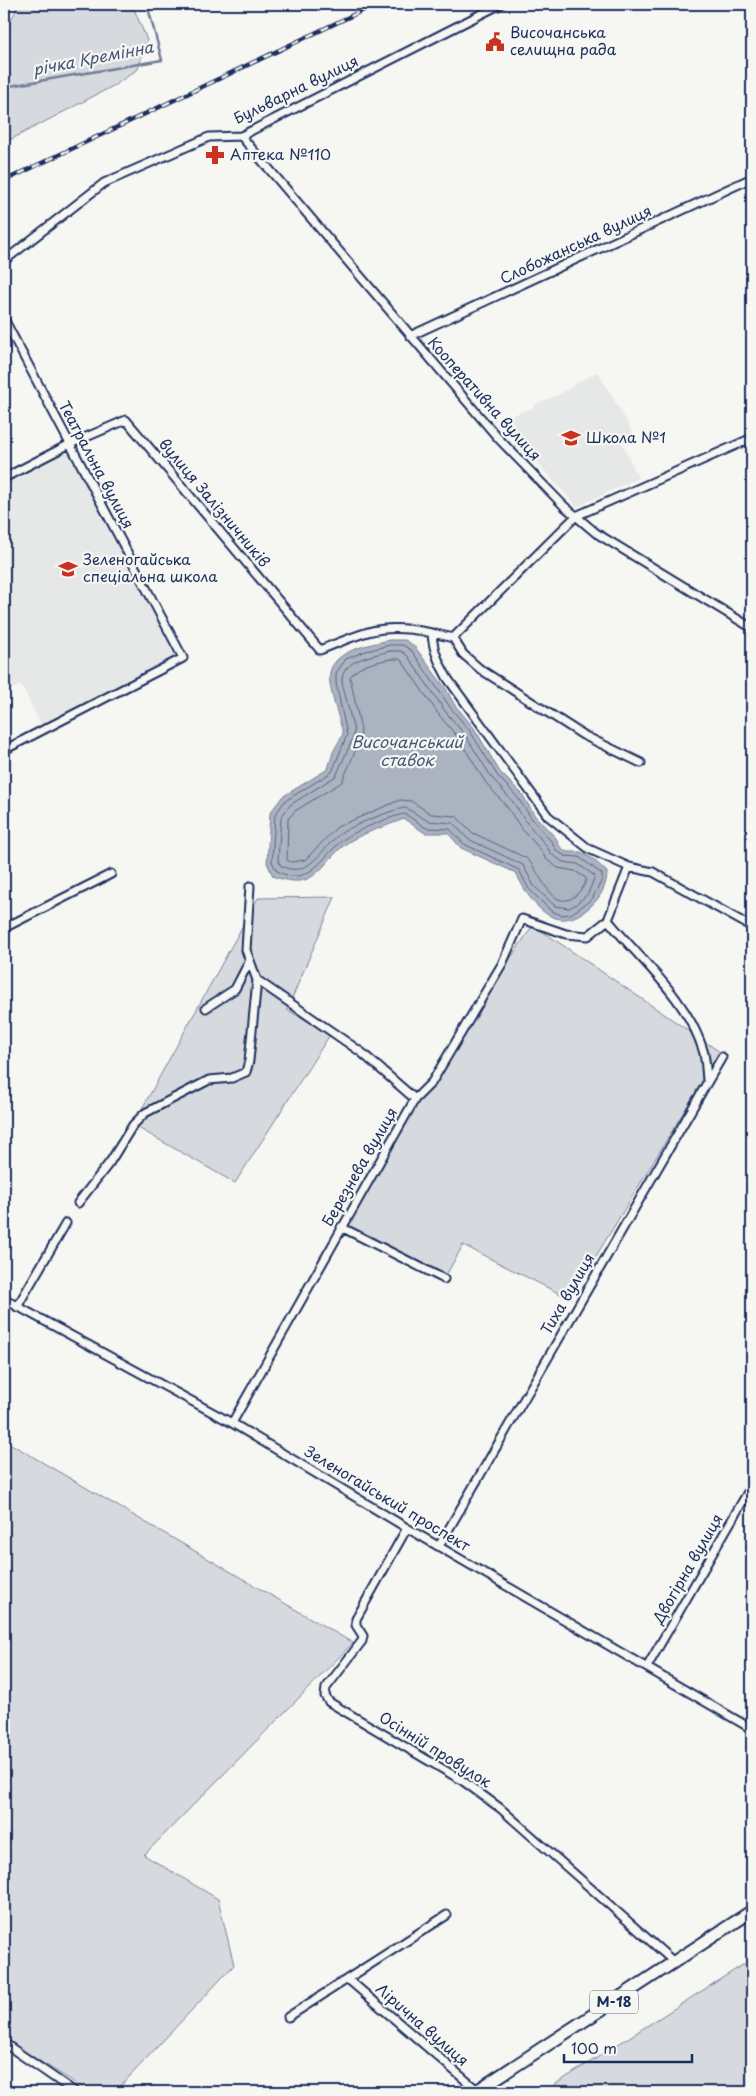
<svg xmlns="http://www.w3.org/2000/svg" width="756" height="2096" viewBox="0 0 756 2096" font-family="'Playpen Sans',sans-serif">
  <style>
    .built { fill: #e6e7e7 }
    .green { fill: #d6d9dd; stroke: #78849e }
    .water { fill: #abb2c0; stroke: #717e99 }
    .lines { fill: none; stroke-linecap: round; stroke-linejoin: round }
    .shore { stroke: #556385; stroke-width: 1 }
    .stream { stroke: #717e99; stroke-width: 2.5 }
    .minor-casing { stroke: #1b2f5e; stroke-width: 11 }
    .trunk-casing { stroke: #1b2f5e; stroke-width: 15 }
    .minor { stroke: #f6f6f2; stroke-width: 7 }
    .trunk { stroke: #f6f6f2; stroke-width: 11 }
    .rail-casing { stroke: #1b2f5e; stroke-width: 4.5 }
    .rail { stroke: #f6f6f2; stroke-width: 2.5; stroke-dasharray: 8; stroke-linecap: butt }
    .labels { text-anchor: middle; stroke-width: 4.5; stroke-linejoin: round; paint-order: stroke }
    .shield { fill: #f6f6f2; stroke: #5d6b8a; stroke-width: 1 }
    .shield-label { font-size: 14px; font-weight: bold; fill: #1b2f5e }
    .poi-label { font-size: 15px; fill: #1b2f5e; stroke: #f6f6f2; text-anchor: start }
    .street-label { font-size: 15px; fill: #1b2f5e; stroke: #f6f6f2 }
    .water-label { font-size: 16px; font-style: italic; fill: #46567b; stroke: #f6f6f2 }
  </style>
  <rect width="100%" height="100%" fill="#f6f6f2"/>
  <filter id="ink" filterUnits="userSpaceOnUse"><feTurbulence type="fractalNoise" baseFrequency=".02" numOctaves="2"/><feDisplacementMap in="SourceGraphic" scale="10" xChannelSelector="R" yChannelSelector="G"/><feConvolveMatrix kernelMatrix="1 2 1 2 8 2 1 2 1" color-interpolation-filters="sRGB"/></filter>
  <g filter="url(#ink)">
    <path class="built" d="M598 372 633 433 622 443 638 478 577 507 501 422 516 414 533 408 535 404 561 394 581 380Z
      M69 448 178 657 42 726 21 685 4 693V482Z"/>
    <path class="green" d="M19 4H118L134 9 147 40 138 69 115 85 4 143V24H9Z
      M335 897 287 1010 331 1033 235 1183 133 1125 258 898Z
      M533 925 720 1052 570 1299 463 1245 444 1279 341 1227 415 1099Z
      M4 1440 353 1643 144 1855 218 1899 234 1965 115 2092H90L4 2039Z
      M752 1959V2092H543Z"/>
    <path class="water" d="M389 640H405L415 647 446 689 454 704 474 728 500 772 522 794 535 816 556 838 560 847 567 852H581L593 859 607 872C607 885 601 897 591 906 556 938 531 905 516 873L461 848 448 833H425L404 819C389 825 360 834 347 843 319 864 317 893 273 876L267 863 270 813 282 797 328 769 333 752 343 734C340 718 327 688 330 672 336 649 370 645 389 640Z"/>
    <g class="lines">
      <path class="shore" d="M390 645H403L412 651 450 707 470 731 497 775 518 798 532 819 551 841 556 850 565 856 579 857 602 874V880L592 899 571 914 561 915 551 911 529 889 519 870 464 844 450 829 426 828 405 814C394 815 353 832 344 839 322 856 309 889 277 871L272 862 275 815 285 801 332 772 347 735 336 683V673L346 659 363 652Z
        M390 651H401L407 655 445 711 465 735 492 778 513 802 527 823 546 845 551 854 563 862 578 864 595 876 588 894 575 905 569 908 555 906 534 886 523 865 468 839 453 823 428 821 406 808C395 808 350 827 341 833 322 847 309 880 281 866L278 860 281 817 290 805 336 776 353 738 354 731 342 682C341 659 373 656 390 651Z
        M391 659H399L402 661 439 715 459 739 486 783 507 807 521 828 540 849 546 859 558 868 575 871 586 878C586 885 581 890 576 895 552 916 540 869 526 858L473 833 456 816 431 814 411 801 400 800 337 827 305 860 291 862 287 860 288 819 295 811 342 782 360 740 361 730 350 677C359 664 377 662 391 659Z"/>
      <path class="stream" d="M4 87 162 60 147 4"/>
      <g class="minor-casing">
        <path id="minor" d="M241 136 498 438 564 506 596 533 752 628
          M4 261 104 183 209 137 241 136 501 4
          M4 319 183 658 4 750
          M410 336 752 178
          M4 478 70 444 126 420 320 650C335 644 351 637 368 632 396 624 426 631 453 638L463 654 480 669 583 735 641 763
          M432 633C433 651 439 663 448 679L548 816 589 849 629 867 653 872 752 927
          M453 638 576 516 752 438
          M608 920C641 961 687 998 703 1050 706 1059 706 1070 707 1080
          M4 928 111 874
          M206 1008 235 989 249 962
          M415 1099 432 1082 502 964 522 919 566 934 588 936 608 920 629 867
          M78 1203 110 1162 133 1125 145 1113 209 1080 232 1078 246 1072 249 1061 257 980 246 950 250 886
          M341 1227 444 1279
          M4 1299 232 1423 407 1528 752 1729
          M17 1307 66 1223
          M232 1423 415 1099 361 1052 257 980
          M407 1528 356 1619V1625L363 1636 362 1641 326 1688 325 1696 329 1702 463 1781 500 1808 674 1962
          M439 1546 722 1057
          M647 1667 752 1485
          M348 1979 478 2091
          M288 2017 447 1915
          M4 2043 75 2092"/>
      </g>
      <g class="trunk-casing">
        <path id="trunk" d="M475 2092 752 1911"/>
      </g>
      <use href="#minor" class="minor"/>
      <use href="#trunk" class="trunk"/>
      <g class="rail-casing">
        <path id="rail" d="M4 181 376 4"/>
      </g>
      <use href="#rail" class="rail"/>
    </g>
  </g>
  <defs>
    <g id="civic-bare" transform="scale(1.5)"><path d="M-.6-6.5H3V-4.5H.6V-3L4-1V1h2V6H-6V1h2V-1L-.6-3ZM-1.2 2.5V6h2.4V2.5Z" fill="#c8321e" stroke="#f6f6f2" stroke-width="2.5" paint-order="stroke"/></g>
    <g id="pharmacy-bare" transform="scale(1.5)"><path d="M-2-6h4v4h4v4h-4v4h-4v-4h-4v-4h4Z" fill="#c8321e" stroke="#f6f6f2" stroke-width="2.5" paint-order="stroke"/></g>
    <g id="school-bare" transform="scale(1.5)"><path d="M0-5L7-2L0 1L-7-2ZM-4 1L0 2.5L4 1V4Q0 6-4 4Z" fill="#c8321e" stroke="#f6f6f2" stroke-width="2.5" paint-order="stroke"/></g>
  </defs>
  <g fill-rule="evenodd">
    <use href="#civic-bare" x="495" y="42"/>
    <use href="#pharmacy-bare" x="215" y="155"/>
    <use href="#school-bare" x="571" y="438"/>
    <use href="#school-bare" x="68" y="569"/>
  </g>
  <g class="labels">
    <rect class="shield" x="590" y="1990.5" width="48" height="23" rx="4"/>
    <g class="shield-label">
      <text x="614" y="2007">М-18</text>
    </g>
    <g class="poi-label">
      <text x="510" y="38">Височанська<tspan x="510" dy="17">селищна рада</tspan></text>
      <text x="230" y="160">Аптека №110</text>
      <text x="586" y="443">Школа №1</text>
      <text x="83" y="565">Зеленогайська<tspan x="83" dy="17">спеціальна школа</tspan></text>
    </g>
    <g class="street-label">
      <text transform="translate(296 90) rotate(-26)" y="5">Бульварна вулиця</text>
      <text transform="translate(576 245) rotate(-25)" y="5">Слобожанська вулиця</text>
      <text transform="translate(484 399) rotate(48)" y="5">Кооперативна вулиця</text>
      <text transform="translate(96 465) rotate(62)" y="5">Театральна вулиця</text>
      <text transform="translate(214 503) rotate(50)" y="5">вулиця Залізничників</text>
      <text transform="translate(360 1167) rotate(-60)" y="5">Березнева вулиця</text>
      <text transform="translate(568 1294) rotate(-60)" y="5">Тиха вулиця</text>
      <text transform="translate(387 1499) rotate(31)" y="5">Зеленогайський проспект</text>
      <text transform="translate(688 1569) rotate(-60)" y="5">Двогірна вулиця</text>
      <text transform="translate(435 1750) rotate(32)" y="5">Осінній провулок</text>
      <text transform="translate(422 2025) rotate(41)" y="5">Лірична вулиця</text>
    </g>
    <g class="water-label">
      <text transform="translate(93 58) rotate(-11)" y="6">річка Кремінна</text>
      <text x="407" y="748">Височанський<tspan x="407" dy="18">ставок</tspan></text>
    </g>
  </g>
  <rect width="756" height="2096" fill="none" stroke="#f6f6f2" stroke-width="20"/>
  <rect x="10" y="10" width="736" height="2076" fill="none" stroke="#1b2f5e" stroke-width="2" filter="url(#ink)"/>
  <path d="M564 2054v8h128v-8" fill="none" stroke="#1b2f5e" stroke-width="2.5"/>
  <text x="571" y="2054" font-size="15" fill="#1b2f5e" stroke="#f6f6f2" stroke-width="4" paint-order="stroke">100 m</text>
</svg>
